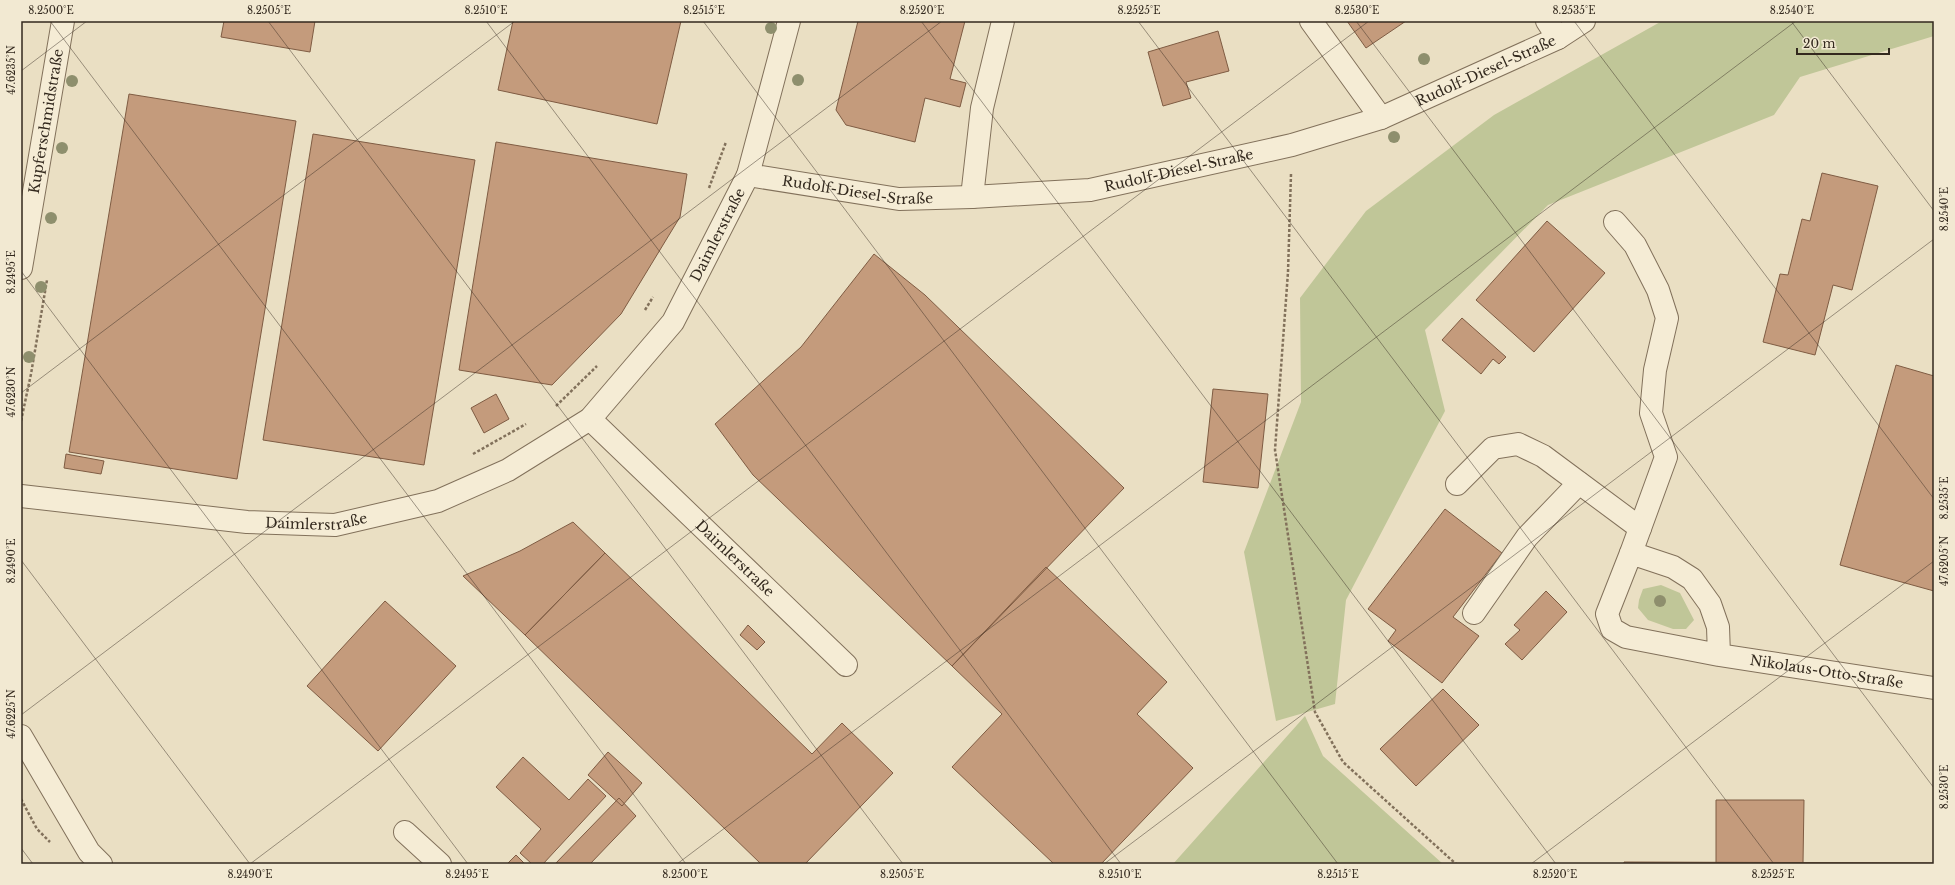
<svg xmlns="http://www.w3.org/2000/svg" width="1955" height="885" viewBox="0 0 1955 885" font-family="'Libre Baskerville',serif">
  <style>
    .green { fill: #c0c698 }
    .building { fill: #c49b7c; stroke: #7f5c43 }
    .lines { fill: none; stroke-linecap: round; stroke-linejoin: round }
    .minor-casing { stroke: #82715b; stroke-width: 24 }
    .path { stroke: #82715b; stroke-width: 2.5; stroke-dasharray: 3 2; stroke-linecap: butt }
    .minor { stroke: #f5ecd5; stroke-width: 22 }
    .tree { fill: #8e8f6d }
    .ticks { fill: none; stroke: #33291e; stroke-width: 1; stroke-opacity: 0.45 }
    .labels { text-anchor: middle; stroke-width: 4; stroke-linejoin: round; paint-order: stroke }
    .street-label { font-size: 14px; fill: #33291e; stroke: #f2e9d2 }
    .neatline { fill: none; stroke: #33291e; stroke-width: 1.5 }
    .ticks-label { font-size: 10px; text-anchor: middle; fill: #33291e }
  </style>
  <rect width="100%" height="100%" fill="#eadfc3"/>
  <path class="green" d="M1662 21H1934V36L1800 77 1774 115 1548 205 1425 330 1445 411 1346 600 1335 704 1276 721 1244 552 1301 402 1300 298 1366 211 1494 115Z
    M1661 585 1680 593 1694 620 1686 629H1673L1648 620 1638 608 1639 600 1643 589Z
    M1305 716 1323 756 1443 864H1173Z"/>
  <path class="building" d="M224 21H315L310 52 221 37Z
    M513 21H681L657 124 498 90Z
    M858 21H965L950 79 966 83 960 107 925 98 915 142 846 125 836 110Z
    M1347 21H1406L1366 48Z
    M1218 31 1229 71 1186 82 1191 98 1163 106 1148 52Z
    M129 94 296 121 237 479 69 452Z
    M313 134 475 160 424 465 263 440Z
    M496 142 687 174 680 217 621 314 552 385 459 370Z
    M1822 173 1878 186 1852 290 1833 285 1815 355 1763 342 1780 274 1788 275 1802 219 1810 221Z
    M1547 221 1605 273 1534 352 1476 300Z
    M874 254 925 295 1124 488 952 666 753 475 715 424 801 347Z
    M1462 318 1506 357 1499 364 1493 359 1481 374 1442 340Z
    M1896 365 1934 376V591L1840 565Z
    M1213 389 1268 394 1258 488 1203 482Z
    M496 394 509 419 484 433 471 408Z
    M66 454 104 461 101 474 64 468Z
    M1445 509 1502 553 1453 617 1479 636 1442 683 1388 641 1396 630 1368 609Z
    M573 522 605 553 525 635 463 576 520 551Z
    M605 553 812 754 842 723 893 773 805 864H761L525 635Z
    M1046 567 1167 682 1137 714 1193 768 1101 864H1054L952 767 1002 714 952 666Z
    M1546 591 1567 612 1522 660 1505 644 1520 630 1514 625Z
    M385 601 456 666 378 751 307 686Z
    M748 625 765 642 757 650 740 635Z
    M1443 689 1479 725 1416 786 1380 749Z
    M608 752 642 783 622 806 588 775Z
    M523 757 569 800 588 779 606 796 543 864H532L520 853 541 829 496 787Z
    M619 798 636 816 590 864H555Z
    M1716 800H1804L1803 863H1716Z
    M516 855 525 864H507Z
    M1624 862 1934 863V864H1624Z"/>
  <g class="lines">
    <g class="minor-casing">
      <g id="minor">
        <path d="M1311 21 1381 118"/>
        <path d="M1547 21 1558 38"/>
        <path id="s1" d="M748 175 899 199 972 197 1090 190 1292 145 1381 118 1558 38 1584 21"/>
        <path d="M972 197 982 108 1003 21"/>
        <path d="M1615 222 1635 245 1658 290 1667 318 1655 370 1651 413 1666 457 1631 553"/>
        <path id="s2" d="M21 268 63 21"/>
        <path id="s3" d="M590 419 846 665"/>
        <path d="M1457 484 1493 448 1518 444 1543 456 1640 528"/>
        <path id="s4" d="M21 496 247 522 335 525 438 501 508 470 590 419 673 322 748 175 789 21"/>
        <path d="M1474 613 1527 537 1579 483"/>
        <path id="s5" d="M1719 655 1718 627 1710 604 1692 579 1673 567 1631 553 1607 614 1612 629 1626 637 1719 655 1934 688"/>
        <path d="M21 736 89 852 101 864"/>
        <path d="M405 832 440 864"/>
      </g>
    </g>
    <path class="path" d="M1291 174 1288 272 1275 450 1315 712 1343 762 1456 864
      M709 188 726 142
      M645 310 653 297
      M556 406 597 366
      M21 421 31 374 47 280
      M473 454 526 424
      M21 799 37 829 50 842"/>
    <use href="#minor" class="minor"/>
  </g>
  <g class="tree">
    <circle cx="771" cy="28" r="6"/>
    <circle cx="1424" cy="59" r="6"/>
    <circle cx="798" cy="80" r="6"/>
    <circle cx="72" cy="81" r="6"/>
    <circle cx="1394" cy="137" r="6"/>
    <circle cx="62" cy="148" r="6"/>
    <circle cx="51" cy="218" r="6"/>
    <circle cx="41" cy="287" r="6"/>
    <circle cx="29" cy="357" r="6"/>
    <circle cx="1660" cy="601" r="6"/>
  </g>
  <path class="ticks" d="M50 21 686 864M268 21 903 864M486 21 1121 864M703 21 1338 864M921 21 1556 864M1138 21 1774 864M1356 21 1934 788M1574 21 1934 499M1791 21 1934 211M21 71 87 21M21 271 468 864M21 393 515 21M21 560 250 864M21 715 942 21M21 848 33 864M250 864 1369 21M677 864 1796 21M1104 864 1934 239M1531 864 1934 561"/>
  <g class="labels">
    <g class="street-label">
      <text dy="5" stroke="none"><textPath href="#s1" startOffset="759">Rudolf-Diesel-Straße</textPath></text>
      <text dy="5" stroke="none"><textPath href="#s2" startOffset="149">Kupferschmidstraße</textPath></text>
      <text dy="5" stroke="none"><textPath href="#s1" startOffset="435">Rudolf-Diesel-Straße</textPath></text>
      <text dy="5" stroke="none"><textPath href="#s1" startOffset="111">Rudolf-Diesel-Straße</textPath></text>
      <text dy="5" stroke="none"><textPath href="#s4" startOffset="820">Daimlerstraße</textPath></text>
      <text dy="5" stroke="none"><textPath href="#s4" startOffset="297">Daimlerstraße</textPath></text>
      <text dy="5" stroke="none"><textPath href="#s3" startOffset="201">Daimlerstraße</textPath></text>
      <text dy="5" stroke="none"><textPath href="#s5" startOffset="451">Nikolaus-Otto-Straße</textPath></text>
    </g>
  </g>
  <rect width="1955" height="885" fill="none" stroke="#f2e9d2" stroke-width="44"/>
  <path d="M1797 48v6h92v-6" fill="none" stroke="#33291e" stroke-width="2"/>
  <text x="1803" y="48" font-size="12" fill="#33291e" stroke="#f2e9d2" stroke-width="3" paint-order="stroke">20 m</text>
  <rect x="22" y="22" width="1911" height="841" class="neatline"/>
  <g class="ticks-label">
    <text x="51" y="14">8.2500°E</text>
    <text x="269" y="14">8.2505°E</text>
    <text x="486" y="14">8.2510°E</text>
    <text x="704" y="14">8.2515°E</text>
    <text x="922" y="14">8.2520°E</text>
    <text x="1139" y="14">8.2525°E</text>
    <text x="1357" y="14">8.2530°E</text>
    <text x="1574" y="14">8.2535°E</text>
    <text x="1792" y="14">8.2540°E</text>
    <text transform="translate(11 70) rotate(-90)" y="4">47.6235°N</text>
    <text transform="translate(1944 209) rotate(-90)" y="4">8.2540°E</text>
    <text transform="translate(11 272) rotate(-90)" y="4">8.2495°E</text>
    <text transform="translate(11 392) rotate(-90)" y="4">47.6230°N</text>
    <text transform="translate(1944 498) rotate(-90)" y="4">8.2535°E</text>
    <text transform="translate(11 561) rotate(-90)" y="4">8.2490°E</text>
    <text transform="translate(1944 561) rotate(-90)" y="4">47.6205°N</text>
    <text transform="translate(11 714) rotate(-90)" y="4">47.6225°N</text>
    <text transform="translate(1944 787) rotate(-90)" y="4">8.2530°E</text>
    <text x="250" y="878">8.2490°E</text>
    <text x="467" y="878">8.2495°E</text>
    <text x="685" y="878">8.2500°E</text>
    <text x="902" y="878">8.2505°E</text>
    <text x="1120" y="878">8.2510°E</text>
    <text x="1338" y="878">8.2515°E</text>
    <text x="1555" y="878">8.2520°E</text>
    <text x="1773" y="878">8.2525°E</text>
  </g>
</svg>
